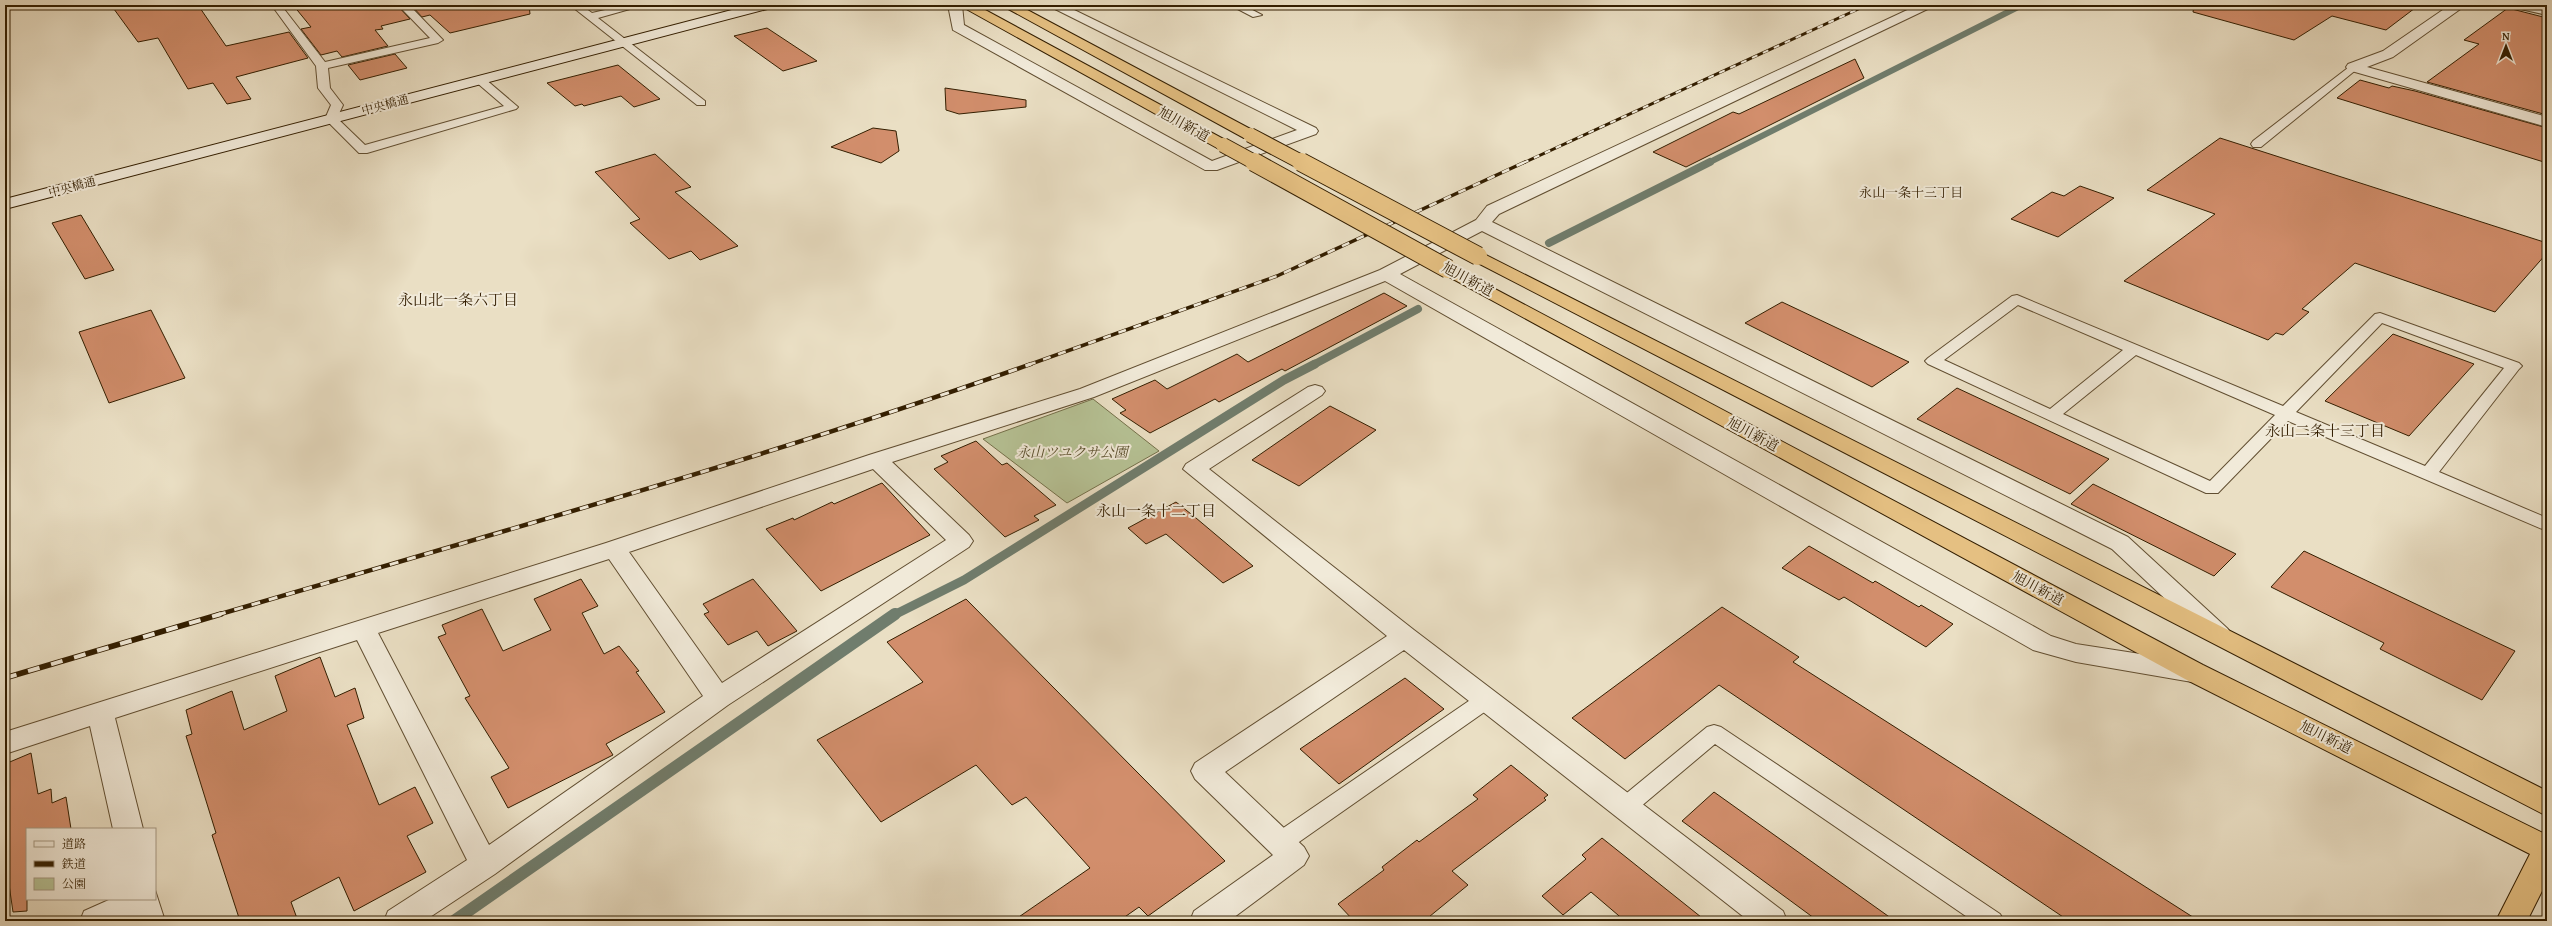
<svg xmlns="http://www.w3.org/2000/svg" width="2552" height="926" viewBox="0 0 2552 926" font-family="'Gentium Book Plus','Noto Serif JP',serif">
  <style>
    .green { fill: #b6c295; stroke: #74704a }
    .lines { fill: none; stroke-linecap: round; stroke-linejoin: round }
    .stream-far3 { stroke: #707d6d; stroke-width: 6 }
    .stream-far2 { stroke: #707d6d; stroke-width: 8 }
    .stream-far1 { stroke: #707d6d; stroke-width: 9 }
    .stream { stroke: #707d6d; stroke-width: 12 }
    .building { fill: #d28e6c; stroke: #331e00 }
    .lane-casing { stroke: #614e31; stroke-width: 2 }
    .street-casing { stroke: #614e31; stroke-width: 2 }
    .secondary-casing { stroke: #331e00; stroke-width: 2 }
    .highway-casing { stroke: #331e00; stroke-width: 2 }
    .lane { fill: #f1ead9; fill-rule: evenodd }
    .street { fill: #f1ead9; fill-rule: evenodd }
    .secondary { fill: #f1ead9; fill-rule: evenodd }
    .highway { fill: #e5c082; fill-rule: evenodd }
    .rail-far3-casing { stroke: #331e00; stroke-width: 3 }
    .rail-far2-casing { stroke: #331e00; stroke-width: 3.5 }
    .rail-far1-casing { stroke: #331e00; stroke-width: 4.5 }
    .rail-casing { stroke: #331e00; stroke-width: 5.5 }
    .rail-far3 { stroke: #f1ead9; stroke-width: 2; stroke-dasharray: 6; stroke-linecap: butt }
    .rail-far2 { stroke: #f1ead9; stroke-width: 2.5; stroke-dasharray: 8; stroke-linecap: butt }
    .rail-far1 { stroke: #f1ead9; stroke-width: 3; stroke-dasharray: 9; stroke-linecap: butt }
    .rail { stroke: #f1ead9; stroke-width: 4; stroke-dasharray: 12; stroke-linecap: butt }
    .highway-bridge-far1-casing { stroke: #331e00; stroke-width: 16; stroke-linecap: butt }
    .highway-bridge-casing { stroke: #331e00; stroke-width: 20; stroke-linecap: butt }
    .highway-bridge-far1 { stroke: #e5c082; stroke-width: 14 }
    .highway-bridge { stroke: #e5c082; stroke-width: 18 }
    .labels { text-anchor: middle; stroke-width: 4; stroke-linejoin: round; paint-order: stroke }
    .far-street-label { font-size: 12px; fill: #331e00; stroke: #f1ead9 }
    .far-neighbourhood-label { font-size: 13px; fill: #331e00; stroke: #f1ead9 }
    .street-label { font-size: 14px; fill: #331e00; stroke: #f1ead9 }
    .park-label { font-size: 14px; font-style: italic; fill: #5a4f2d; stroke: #f1ead9 }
    .neighbourhood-label { font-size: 15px; fill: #331e00; stroke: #f1ead9 }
  </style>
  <rect width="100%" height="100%" fill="#eadfc4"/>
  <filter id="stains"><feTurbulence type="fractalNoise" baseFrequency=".005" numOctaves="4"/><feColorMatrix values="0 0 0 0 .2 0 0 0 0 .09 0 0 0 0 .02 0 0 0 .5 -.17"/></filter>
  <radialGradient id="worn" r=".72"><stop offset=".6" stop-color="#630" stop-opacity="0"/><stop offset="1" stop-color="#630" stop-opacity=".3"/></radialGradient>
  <path class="green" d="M1093 399 1159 451 1067 503 983 439Z"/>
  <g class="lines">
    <path class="stream-far3" d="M1708 163 2022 5"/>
    <path class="stream-far2" d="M1549 243 1710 162
      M1313 365 1418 309"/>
    <path class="stream-far1" d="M894 615 964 580 1284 380 1315 364"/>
    <path class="stream" d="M454 921 895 614"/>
  </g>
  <path class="building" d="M111 5H198L226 46 289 32 308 58 236 77 251 99 227 104 213 83 188 89 158 38 138 42Z
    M293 5H397L410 19 381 26 383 29 375 30 388 46 342 57 337 51 321 55 301 29 311 27Z
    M411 5H529L530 14 450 33 430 15 422 17Z
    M2194 5H2419L2386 30 2332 16 2294 40 2193 12Z
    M2508 8 2547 18V115L2427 82 2479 44 2464 40Z
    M767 28 817 61 783 71 734 36Z
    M395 54 407 68 360 80 348 65Z
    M1855 59 1864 78 1686 167 1653 152 1733 112 1739 114Z
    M618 65 660 99 634 107 621 96 584 106 582 104 575 106 547 83Z
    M2360 80 2389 88 2392 86 2415 91 2547 128V163L2337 98Z
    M945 88 1026 100V107L959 114 946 110Z
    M873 128 896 131 899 151 881 163 831 147Z
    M2220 138 2547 243V253L2495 312 2355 263 2302 309 2309 312 2283 335 2276 333 2268 340 2124 281 2215 214 2147 190Z
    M655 154 691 187 675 192 738 246 700 260 691 251 669 259 630 223 640 219 595 172Z
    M2080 186 2114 198 2058 237 2011 219 2052 192 2064 196Z
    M81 215 114 270 85 279 52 223Z
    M1384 293 1407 306 1285 371 1282 369 1219 402 1215 399 1150 433 1120 413 1126 410 1112 399 1155 380 1167 389 1237 354 1248 362Z
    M1782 302 1909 362 1872 387 1745 323Z
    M151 310 185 378 109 403 79 332Z
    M2393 334 2474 364 2409 436 2325 401Z
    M1957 388 2109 459 2070 494 1917 419Z
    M1330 406 1376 430 1299 486 1252 460Z
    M976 441 1002 465 1007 463 1056 505 1034 516 1039 520 1005 537 934 469 948 462 941 456Z
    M882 483 930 535 821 591 766 529 793 518 794 520 832 502 834 504Z
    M2093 484 2236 554 2214 576 2071 504Z
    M1176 502 1196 518 1253 566 1223 583 1166 534 1146 544 1128 528Z
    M1809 546 1873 583 1875 581 1919 607 1921 605 1953 624 1926 647 1844 597 1839 600 1782 568Z
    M2304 551 2515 651 2482 700 2380 649 2384 643 2271 587Z
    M581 579 598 606 582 613 604 654 619 646 639 671 636 672 665 712 606 744 613 755 508 808 491 777 509 768 465 698 470 696 438 637 446 634 442 625 482 609 503 651 551 630 534 599Z
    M753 579 797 631 768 646 757 631 728 645 704 614 709 612 703 604Z
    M966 599 1225 861 1148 916 1139 907 1119 921H1013L1090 868 1026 797 1012 805 976 765 881 822 817 740 923 682 887 642Z
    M1722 607 1799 657 1793 662 2199 921H2069L1719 685 1625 759 1572 718Z
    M320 657 335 697 355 688 364 718 347 725 379 805 415 787 433 823 407 836 426 872 354 911 339 877 291 902 298 921H240L212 835 216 833 186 736 192 734 186 710 232 691 244 730 287 711 275 676Z
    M1405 678 1444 709 1339 784 1300 749Z
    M31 753 38 794 51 789 52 803 66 797 71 829H27V911L13 912 5 857V764Z
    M1511 765 1548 795 1544 798 1546 800 1452 871 1468 885 1424 921H1354L1338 904 1384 870 1382 867 1417 840 1419 842 1478 799 1473 795Z
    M1714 792 1895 921H1818L1682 821Z
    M1602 838 1706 921H1625L1591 892 1563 915 1542 896 1586 859 1582 855Z"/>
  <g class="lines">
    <g class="lane-casing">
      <path id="lane" d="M274 5H292L284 9 325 62 430 38 398 5H409L443 40 438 43 328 68 330 88 343 105 337 118 365 145 504 106 476 82V78H484L518 107 516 109 367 153H359L325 119 331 105 318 88 316 66 273 7Z
        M570 5H581L592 13 627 5H644L598 18 705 101V105H697Z
        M1230 5H1243L1262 15 1253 17Z
        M2353 64 2357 65V69L2261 147H2253L2251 144 2253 141Z
        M2017 295 2283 406 2375 314 2380 313 2519 363 2522 366 2519 369 2439 472 2547 518V531L2288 421 2218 493H2206L1928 364 1925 361 1928 358 2012 296ZM2018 305 2123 350 2050 409 1944 360ZM2382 323 2504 368 2425 466 2296 412ZM2136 355 2275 415 2210 481 2063 414Z
        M1486 692 1493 694 1496 700 1493 706 1289 849 1281 852 1273 849 1270 842 1273 835 1479 694Z
        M1714 725 1721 727 2000 914 2004 921H1973L1715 744 1633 813 1625 816 1617 813 1614 807 1617 801 1707 727Z"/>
    </g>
    <g class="street-casing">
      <path id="street" d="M948 5H962L964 25 1212 161 1297 130 1047 5H1064L1316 128 1318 131 1316 134 1217 170H1205L953 30Z
        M1918 5H1936L1499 214 1492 222 2128 537 2228 629 2232 635 2228 641 2219 644 2210 641 2112 549 1482 231 1400 274 2051 636 2076 644 2192 662 2201 665 2205 672 2201 679 2192 682 2076 662 2033 650 1385 281 1094 397 892 462 969 535 973 541 969 547 728 705 495 874 424 921H384L388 911 467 860 357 640 115 718 143 829H113L90 726 5 754V732L606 543 869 455 1080 389 1380 270 1476 220 1487 206ZM873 469 946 540 722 683 629 552ZM609 559 703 696 489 845 378 633Z
        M2450 5H2466L2393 57 2367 67 2547 117V127L2348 70 2346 67 2348 64 2383 51Z
        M2514 5 2547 7V15L2516 8Z
        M1315 385 1322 387 1325 391 1322 395 1209 469 1414 630 1783 911 1787 921H1749L1404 650 1225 772 1304 847 1309 856 1304 865 1229 921H1190L1194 911 1273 855 1195 779 1191 771 1195 763 1387 636 1183 469 1186 464 1308 387Z
        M155 890 165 921H135L134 917 126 921H80L84 911 111 899H155Z"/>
    </g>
    <g class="secondary-casing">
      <path id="secondary" d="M751 5H773L771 8 5 209V199Z"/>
    </g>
    <g class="highway-casing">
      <path id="highway" d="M959 5H976L1229 142 1231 145 1223 150 1217 148Z
        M1001 5H1018L1256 132 1258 135 1256 138H1244Z
        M1478 251 2547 791V816L1472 260 1469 256 1472 252Z
        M1448 264 2203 665 2547 835V881L2527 921H2496L2530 854 2185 679 1442 273 1439 269 1442 265Z"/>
    </g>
    <use href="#lane" class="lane"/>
    <use href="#street" class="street"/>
    <use href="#secondary" class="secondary"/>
    <use href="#highway" class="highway"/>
    <g class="rail-far3-casing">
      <path id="rail-far3" d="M1523 163 1867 5"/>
    </g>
    <g class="rail-far2-casing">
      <path id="rail-far2" d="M1028 365 1277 276 1525 162"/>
    </g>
    <g class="rail-far1-casing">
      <path id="rail-far1" d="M217 615C489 535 764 459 1031 364"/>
    </g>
    <g class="rail-casing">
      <path id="rail" d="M5 678 221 614"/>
    </g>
    <use href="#rail-far3" class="rail-far3"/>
    <use href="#rail-far2" class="rail-far2"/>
    <use href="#rail-far1" class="rail-far1"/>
    <use href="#rail" class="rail"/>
    <g class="highway-bridge-far1-casing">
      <path id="highway-bridge-far1" d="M1250 135 1303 163
        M1223 145 1256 163"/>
    </g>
    <g class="highway-bridge-casing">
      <path id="highway-bridge" d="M1254 162 1448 269
        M1301 162 1478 256"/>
    </g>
    <use href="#highway-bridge-far1" class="highway-bridge-far1"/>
    <use href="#highway-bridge" class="highway-bridge"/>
  </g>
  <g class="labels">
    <g class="far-street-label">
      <text transform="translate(385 105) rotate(-15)" y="4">中央橋通</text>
      <text transform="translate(72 187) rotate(-15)" y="4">中央橋通</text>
    </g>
    <g class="far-neighbourhood-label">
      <text x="1911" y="197">永山一条十三丁目</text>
    </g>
    <g class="street-label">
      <text transform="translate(1184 124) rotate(29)" y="5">旭川新道</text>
      <text transform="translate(1468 279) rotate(28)" y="5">旭川新道</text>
      <text transform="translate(1753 434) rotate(28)" y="5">旭川新道</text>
      <text transform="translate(2038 588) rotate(28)" y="5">旭川新道</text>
      <text transform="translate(2326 737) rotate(26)" y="5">旭川新道</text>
    </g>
    <g class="park-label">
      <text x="1072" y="457">永山ツユクサ公園</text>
    </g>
    <g class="neighbourhood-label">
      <text x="458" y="305">永山北一条六丁目</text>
      <text x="2325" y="436">永山二条十三丁目</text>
      <text x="1156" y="516">永山一条十二丁目</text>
    </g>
  </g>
  <rect width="2552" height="926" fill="none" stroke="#eadfc4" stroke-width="20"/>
  <rect x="6" y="6" width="2540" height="914" fill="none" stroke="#331e00" stroke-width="2"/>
  <rect x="10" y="10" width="2532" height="906" fill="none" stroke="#331e00"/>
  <rect x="26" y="828" width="130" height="72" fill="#f1ead9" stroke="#a59882"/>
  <rect x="34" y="841" width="20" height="6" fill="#f1ead9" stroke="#a59882"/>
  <text x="62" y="848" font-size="12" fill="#331e00">道路</text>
  <rect x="34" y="861" width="20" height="6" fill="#331e00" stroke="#a59882"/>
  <text x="62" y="868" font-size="12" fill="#331e00">鉄道</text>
  <rect x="34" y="878" width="20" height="12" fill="#b6c295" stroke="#a59882"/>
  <text x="62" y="888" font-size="12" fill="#331e00">公園</text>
  <g transform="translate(2506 46)" stroke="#f1ead9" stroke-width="3" paint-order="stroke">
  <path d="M0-3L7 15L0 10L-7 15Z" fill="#331e00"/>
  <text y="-6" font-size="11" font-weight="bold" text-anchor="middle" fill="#331e00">N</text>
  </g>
  <rect width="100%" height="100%" filter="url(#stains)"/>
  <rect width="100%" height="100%" fill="url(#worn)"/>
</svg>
